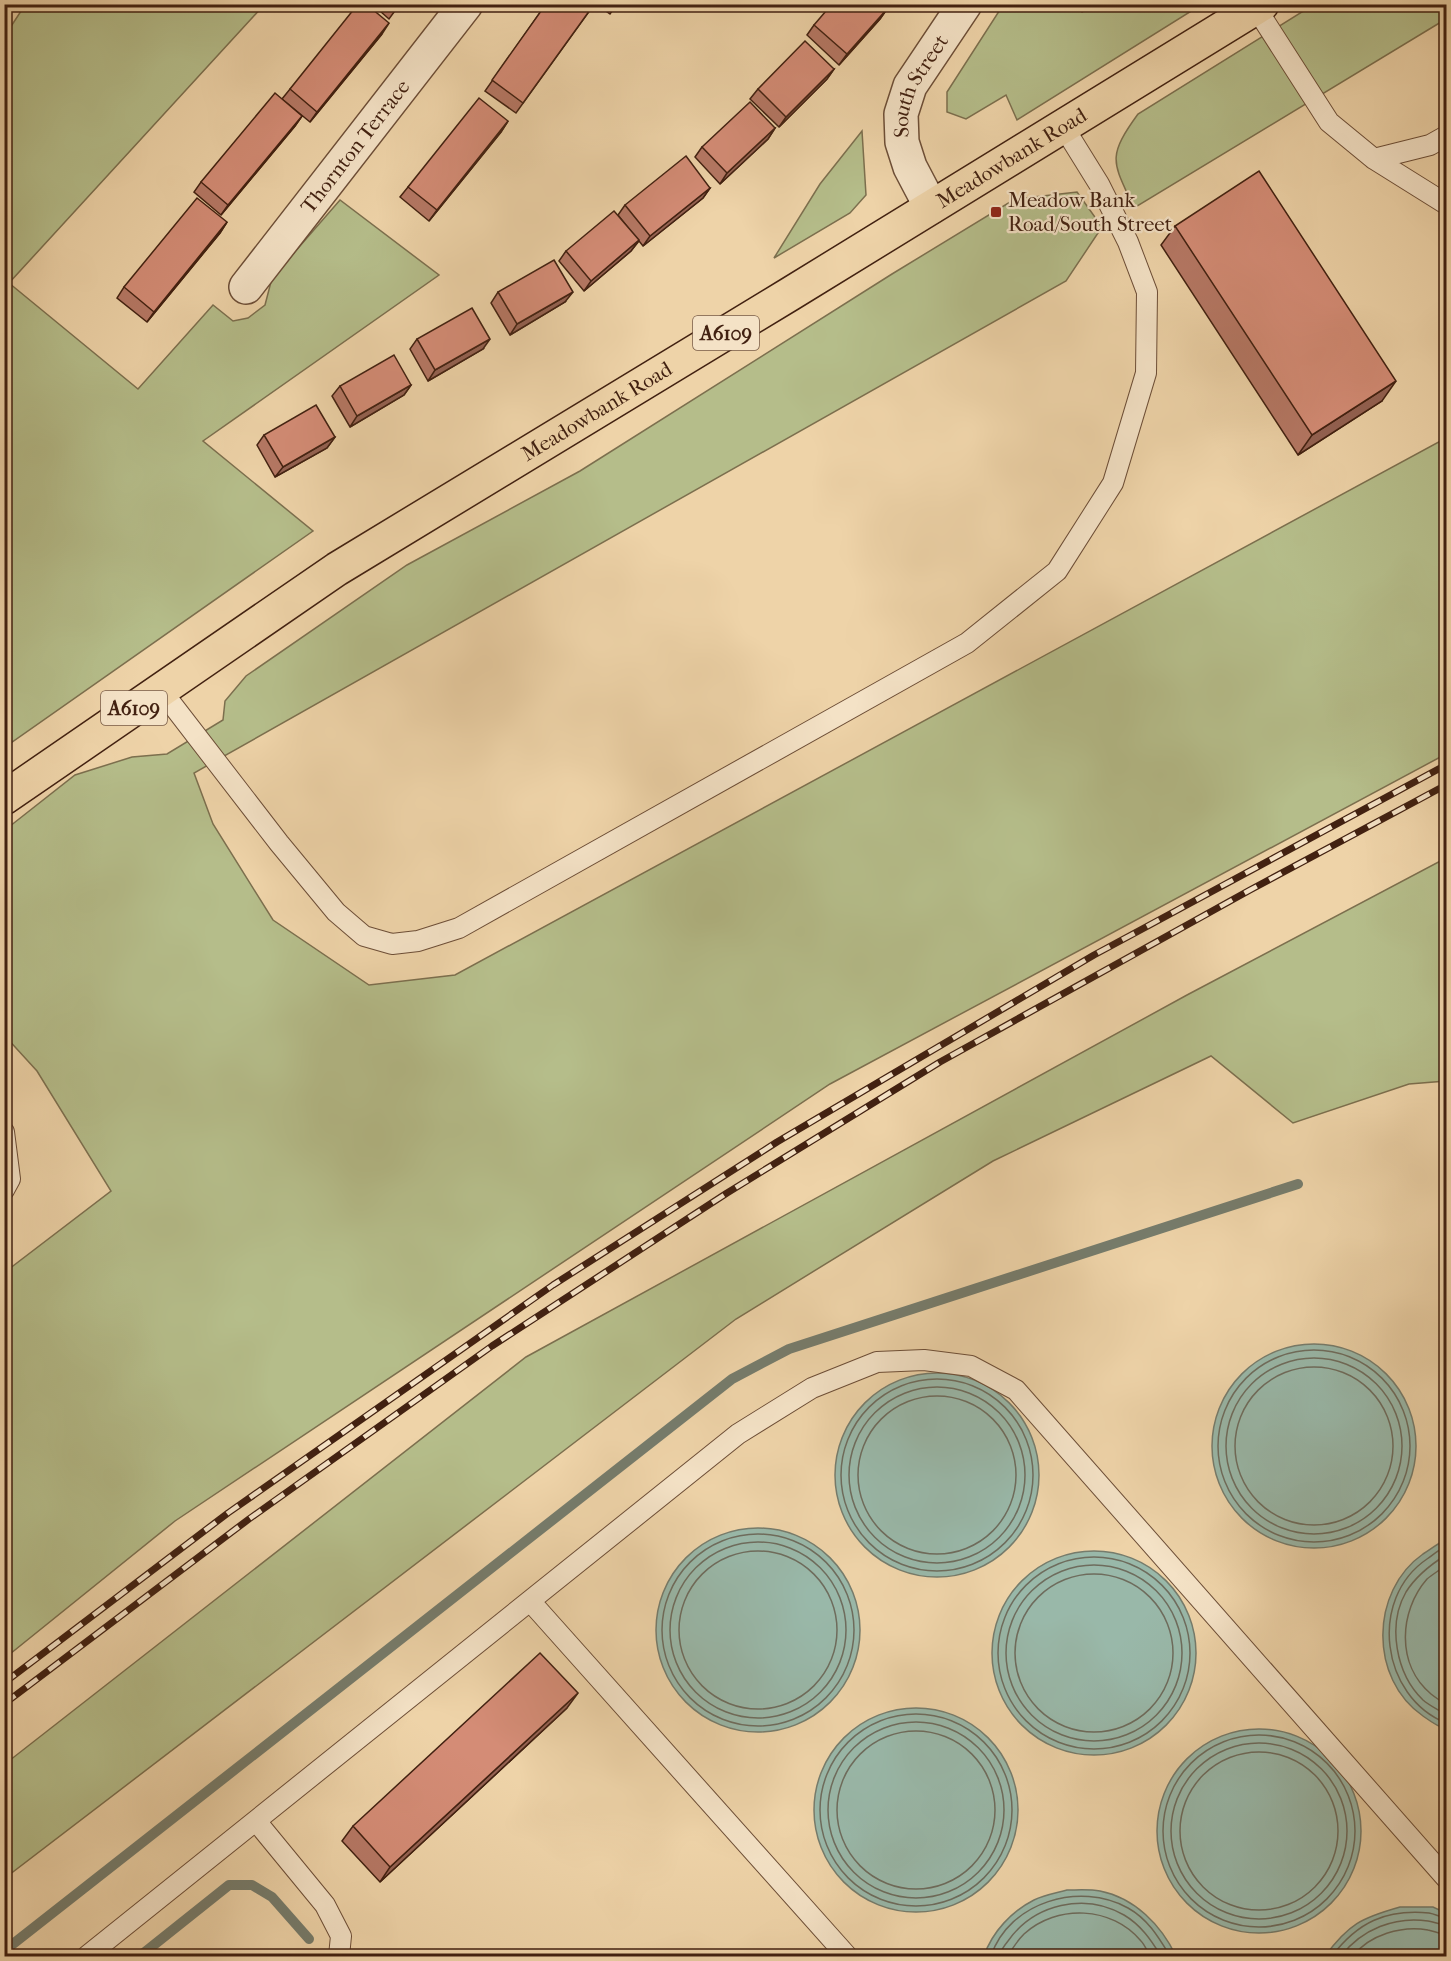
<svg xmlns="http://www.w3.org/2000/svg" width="1451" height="1961" viewBox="0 0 1451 1961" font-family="'IM FELL French Canon',serif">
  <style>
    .green { fill: #b5bd8a; stroke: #7c6f4e; stroke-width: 1.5 }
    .water { fill: #99b8a9; stroke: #767c6c; stroke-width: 1.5 }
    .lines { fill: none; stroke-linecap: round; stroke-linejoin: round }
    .shore { stroke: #6e6c5d; stroke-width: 1.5 }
    .stream { stroke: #767c6c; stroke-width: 10 }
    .service-casing { stroke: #6d4e37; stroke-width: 22 }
    .minor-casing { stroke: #6d4e37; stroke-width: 36 }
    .primary-casing { stroke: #422111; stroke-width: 36 }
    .service { stroke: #f4e2c6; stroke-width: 20 }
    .minor { stroke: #f4e2c6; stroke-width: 33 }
    .primary { stroke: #eed3a8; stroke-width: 33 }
    .rail-casing { stroke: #422111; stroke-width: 7 }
    .rail { stroke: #f4e2c6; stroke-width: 4.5; stroke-dasharray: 14; stroke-linecap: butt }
    .wall { fill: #b67865; stroke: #422111; stroke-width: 1.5 }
    .shaded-wall { fill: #946253; stroke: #422111; stroke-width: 1.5 }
    .building { fill: #d48c76; stroke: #422111; stroke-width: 1.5 }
    .poi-dot { fill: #8f2418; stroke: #f4e2c6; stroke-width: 2 }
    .labels { text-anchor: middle; stroke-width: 4.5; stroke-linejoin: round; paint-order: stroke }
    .shield { fill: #f4e2c6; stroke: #775b47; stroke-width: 1.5 }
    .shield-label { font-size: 20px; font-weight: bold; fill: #422111 }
    .street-label { font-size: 21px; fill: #422111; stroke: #f4e2c6 }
    .poi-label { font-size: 21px; fill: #422111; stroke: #f4e2c6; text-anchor: start }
  </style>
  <rect width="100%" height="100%" fill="#eed3a8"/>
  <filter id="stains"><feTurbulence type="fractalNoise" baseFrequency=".00333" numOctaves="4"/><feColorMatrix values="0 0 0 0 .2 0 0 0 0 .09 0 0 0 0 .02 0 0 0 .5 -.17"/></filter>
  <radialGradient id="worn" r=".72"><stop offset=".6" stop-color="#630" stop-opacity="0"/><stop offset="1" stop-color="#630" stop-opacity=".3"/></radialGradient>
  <path class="green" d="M25 5H264L9 283 138 389 213 305 233 321 248 318 265 305 272 278 340 200 439 275 203 441 313 531 5 747 4 37Z
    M1003 5H1076L1082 12 1093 5H1201L1017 120 1006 95 966 119 947 112V92Z
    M1313 5H1446V19L1134 208C1113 162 1106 158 1138 114Z
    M862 131 866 195 850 213 774 258 820 184Z
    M1077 192 1102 227 1066 281 194 773 213 824 273 920 369 985 455 975 1446 438V754L830 1084 175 1521 5 1658V1272L111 1191 37 1071 5 1036V830L75 775 132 757 167 754 223 720 225 701 246 676 407 565 580 471 892 274 1015 199Z
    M1446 858V1081L1409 1084 1293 1123 1211 1056 993 1161 736 1319 5 1878V1764L526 1357 1187 995Z"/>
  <path class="water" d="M1212 1446a102 102 0 1 1 204 0a102 102 0 1 1-204 0Z
    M835 1475a102 102 0 1 1 204 0a102 102 0 1 1-204 0Z
    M656 1630a102 102 0 1 1 204 0a102 102 0 1 1-204 0Z
    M1446 1540V1729C1438 1727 1430 1721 1423 1716 1369 1679 1370 1591 1423 1554 1431 1549 1438 1543 1446 1540Z
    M992 1653a102 102 0 1 1 204 0a102 102 0 1 1-204 0Z
    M814 1810a102 102 0 1 1 204 0a102 102 0 1 1-204 0Z
    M1157 1831a102 102 0 1 1 204 0a102 102 0 1 1-204 0Z
    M1067 1890C1077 1890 1090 1889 1100 1891 1135 1898 1161 1925 1176 1956H984C992 1932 1012 1911 1034 1900 1044 1895 1056 1893 1067 1890Z
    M1400 1907H1433L1446 1913V1956H1325C1349 1924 1361 1918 1400 1907Z"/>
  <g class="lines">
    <path class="shore" d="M1218 1446a96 96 0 1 1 192 0a96 96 0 1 1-192 0Z
      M1226 1446a88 88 0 1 1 176 0a88 88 0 1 1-176 0Z
      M1235 1446a79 79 0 1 1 158 0a79 79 0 1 1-158 0Z
      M841 1475a96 96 0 1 1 192 0a96 96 0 1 1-192 0Z
      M849 1475a88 88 0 1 1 176 0a88 88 0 1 1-176 0Z
      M858 1475a79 79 0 1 1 158 0a79 79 0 1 1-158 0Z
      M662 1630a96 96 0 1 1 192 0a96 96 0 1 1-192 0Z
      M670 1630a88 88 0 1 1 176 0a88 88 0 1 1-176 0Z
      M1446 1547C1439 1549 1433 1555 1427 1559 1368 1599 1381 1697 1446 1723
      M679 1630a79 79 0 1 1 158 0a79 79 0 1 1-158 0Z
      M1446 1555C1430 1565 1416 1576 1406 1592 1387 1625 1396 1674 1423 1700 1430 1706 1439 1710 1446 1715
      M998 1653a96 96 0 1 1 192 0a96 96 0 1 1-192 0Z
      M1006 1653a88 88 0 1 1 176 0a88 88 0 1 1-176 0Z
      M1446 1565C1440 1570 1433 1574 1427 1579 1399 1611 1396 1665 1431 1694 1436 1698 1441 1701 1446 1705
      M1015 1653a79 79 0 1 1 158 0a79 79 0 1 1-158 0Z
      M820 1810a96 96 0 1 1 192 0a96 96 0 1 1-192 0Z
      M828 1810a88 88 0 1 1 176 0a88 88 0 1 1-176 0Z
      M837 1810a79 79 0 1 1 158 0a79 79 0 1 1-158 0Z
      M1163 1831a96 96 0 1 1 192 0a96 96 0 1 1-192 0Z
      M1171 1831a88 88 0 1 1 176 0a88 88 0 1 1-176 0Z
      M1180 1831a79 79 0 1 1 158 0a79 79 0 1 1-158 0Z
      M991 1956C1009 1902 1080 1881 1128 1908 1148 1919 1159 1938 1170 1956
      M999 1956C1001 1950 1004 1946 1008 1941 1034 1904 1085 1892 1124 1915 1141 1925 1151 1940 1161 1956
      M1008 1956C1012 1949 1018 1940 1024 1934 1057 1904 1112 1906 1141 1941 1145 1945 1147 1951 1150 1956
      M1332 1956C1358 1922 1386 1909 1429 1913 1435 1914 1440 1917 1446 1918
      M1341 1956C1362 1929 1395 1916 1428 1921 1435 1922 1440 1925 1446 1925
      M1353 1956C1369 1935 1402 1925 1428 1930 1434 1931 1439 1934 1446 1934"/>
    <path class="stream" d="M4 1951 732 1379 789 1349 1298 1184
      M140 1956 229 1885H252L272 1897 309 1939"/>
    <g class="service-casing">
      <path id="service" d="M1256 8 1329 122 1374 159 1446 204
        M1374 159 1430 145 1446 136
        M161 690 279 843 336 912 364 936 392 944 418 941 459 928 967 643 1057 571 1113 483 1146 373 1147 292 1128 242 1099 184 1063 126
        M4 1132 10 1179 4 1190
        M530 1601 847 1956
        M256 1821 325 1905 341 1936 339 1956
        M87 1956 738 1434 812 1388 877 1362 924 1360 971 1366 1016 1390 1446 1878"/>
    </g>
    <g class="minor-casing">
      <g id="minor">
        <path id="s1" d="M931 207 910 167 902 142 901 114 910 86 965 4"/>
        <path id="s2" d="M246 287 466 4"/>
      </g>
    </g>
    <g class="primary-casing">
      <g id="primary">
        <path id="s3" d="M4 798 337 569 790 294 1262 4"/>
      </g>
    </g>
    <use href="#service" class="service"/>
    <use href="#minor" class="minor"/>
    <use href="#primary" class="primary"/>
    <g class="rail-casing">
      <path id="rail" d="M4 1683 228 1513 553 1285 777 1142 1094 955 1446 765
        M4 1704 249 1519 492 1346 727 1193 940 1062 1250 890 1446 785"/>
    </g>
    <use href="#rail" class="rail"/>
  </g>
  <path class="wall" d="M372 4H400L389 19Z
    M546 4 590 10 516 113 485 91Z
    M596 4H617L610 14Z
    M887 9 880 19 839 65 807 35 814 25Z
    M382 34 310 122 282 99 290 89Z
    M834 69 827 79 779 127 750 99 758 89Z
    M302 116 295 126 221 215 194 192 201 182Z
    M508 121 501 132 429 221 400 197 408 187Z
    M775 128 768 139 720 184 695 157 702 147Z
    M710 188 703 198 643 246 639 241 631 251 584 291 559 261 566 251 633 234 618 215 625 205Z
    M227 222 220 233 147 322 117 298 124 287Z
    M1175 226 1382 401 1298 455 1161 245Z
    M498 292 565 302 510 335 491 303Z
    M417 339 483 349 428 381 410 349Z
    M411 385 404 395 350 427 332 396 340 386Z
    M264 435 335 437 327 448 275 477 257 445Z
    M567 1708 380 1882 342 1841 353 1826Z"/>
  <path class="shaded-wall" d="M887 9 880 19 839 65 847 54Z
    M389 23 382 34 310 122 317 112Z
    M834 69 827 79 779 127 786 117Z
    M302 116 295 126 221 215 228 205Z
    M508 121 501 132 429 221 437 210Z
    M775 128 768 139 720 184 727 173Z
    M710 188 703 198 643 246 650 236Z
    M227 222 220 233 147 322 154 312Z
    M639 240 631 251 584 291 591 281Z
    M573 292 565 302 510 335 517 324Z
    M490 339 483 349 428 381 435 370Z
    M1396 381 1382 401 1298 455 1312 435Z
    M411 385 404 395 350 427 357 416Z
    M335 437 327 448 275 477 283 467Z
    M578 1693 567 1708 380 1882 390 1867Z"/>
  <path class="building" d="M358 4H366L389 23 317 112 290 89Z
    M392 4H399L396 8Z
    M546 4H583L590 10 523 103 492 80Z
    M832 4H882L887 9 847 54 814 25Z
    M805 41 834 69 786 117 758 89Z
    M275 93 302 116 228 205 201 182Z
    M479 98 508 121 437 210 408 187Z
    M750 102 775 128 727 173 702 147Z
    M686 156 710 188 650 236 625 205Z
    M1259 171 1396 381 1312 435 1175 226Z
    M197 198 227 222 154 312 124 287Z
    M614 211 639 240 591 281 566 251Z
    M554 260 573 292 517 324 498 292Z
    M472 308 490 339 435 370 417 339Z
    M394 355 411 385 357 416 340 386Z
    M316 405 335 437 283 467 264 435Z
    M540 1653 578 1693 390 1867 353 1826Z"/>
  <rect class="poi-dot" x="990" y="206" width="12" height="12" rx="3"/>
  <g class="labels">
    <g class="shield">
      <rect x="693" y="316" width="66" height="34" rx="4.5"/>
      <rect x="101" y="691" width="66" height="34" rx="4.5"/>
    </g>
    <g class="shield-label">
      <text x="726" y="340">A6109</text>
      <text x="134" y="715">A6109</text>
    </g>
    <g class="street-label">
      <text dy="7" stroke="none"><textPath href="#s1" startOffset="132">South Street</textPath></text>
      <text dy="7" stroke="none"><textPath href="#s2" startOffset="178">Thornton Terrace</textPath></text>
      <text dy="7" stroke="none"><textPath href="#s3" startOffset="1194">Meadowbank Road</textPath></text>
      <text dy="7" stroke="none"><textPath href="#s3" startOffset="708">Meadowbank Road</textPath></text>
    </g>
    <g class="poi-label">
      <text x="1008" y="207">Meadow Bank<tspan x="1008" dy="24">Road/South Street</tspan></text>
    </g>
  </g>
  <rect width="1451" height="1961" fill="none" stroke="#eed3a8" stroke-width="24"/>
  <rect x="6" y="6" width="1439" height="1949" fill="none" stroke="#422111" stroke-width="3"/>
  <rect x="12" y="12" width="1427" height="1937" fill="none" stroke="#422111" stroke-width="1.5"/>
  <rect width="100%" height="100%" filter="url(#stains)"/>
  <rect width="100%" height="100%" fill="url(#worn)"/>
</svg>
